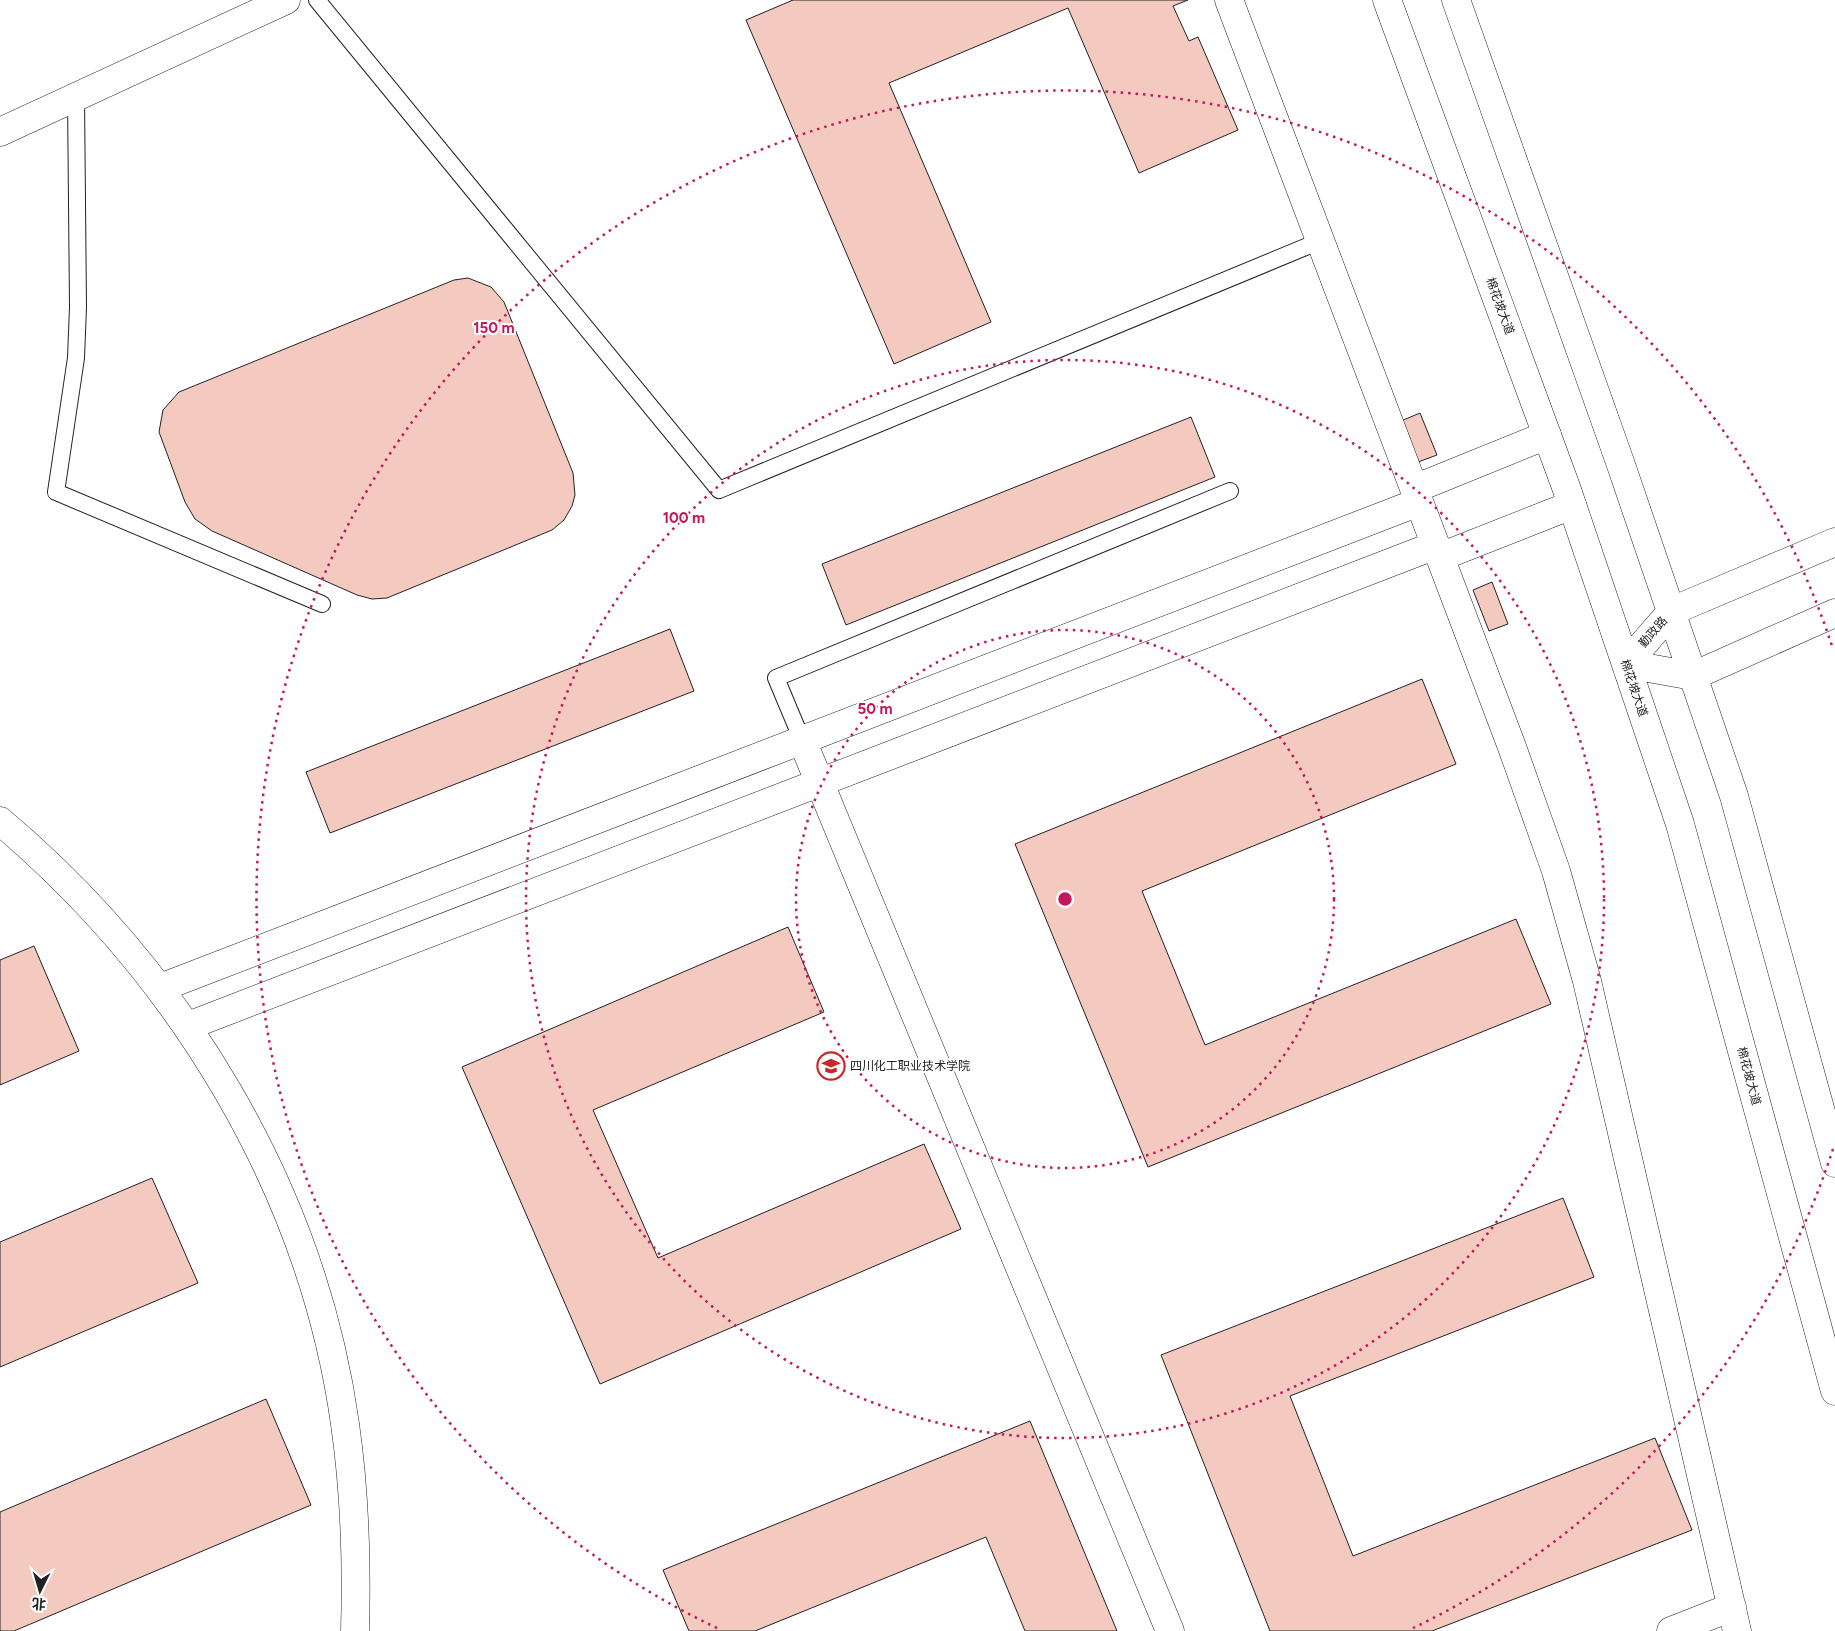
<svg xmlns="http://www.w3.org/2000/svg" width="1835" height="1631" viewBox="0 0 1835 1631" font-family="Figtree,'Noto Sans SC',sans-serif">
  <style>
    .building { fill: #f3c9c0; stroke: #222 }
    .lines { fill: none; stroke-linecap: round; stroke-linejoin: round }
    .lane-casing { stroke: #222; stroke-width: 18 }
    .street-casing { stroke: #222; stroke-width: 29 }
    .secondary-casing { stroke: #222; stroke-width: 29 }
    .lane { stroke: #fff; stroke-width: 16 }
    .street { stroke: #fff; stroke-width: 28 }
    .secondary { stroke: #fff; stroke-width: 28 }
    .ring { fill: none; stroke: #c2185b; stroke-width: 2.5; stroke-dasharray: 2.5 5 }
    .labels { text-anchor: middle; stroke-width: 4; stroke-linejoin: round; paint-order: stroke }
    .street-label { font-size: 12px; fill: #222; stroke: #fff }
    .poi-label { font-size: 12px; fill: #222; stroke: #fff; text-anchor: start }
    .centre { fill: #c2185b; stroke: #fff; stroke-width: 2.5 }
    .ring-label { font-size: 15px; text-anchor: middle; font-weight: bold; fill: #c2185b; stroke: #fff; stroke-width: 4; stroke-linejoin: round; paint-order: stroke }
  </style>
  <rect width="100%" height="100%" fill="#fff"/>
  <path class="building" d="M793 0H1188L1173 6 1189 41 1198 37 1238 130 1139 173 1068 8 889 83 991 322 894 364 746 20Z
    M468 278 491 287 504 302 573 473 575 495 572 506 564 520 552 530 387 598 372 599 357 595 212 531 195 519 185 502 159 432 163 410 179 392 454 280Z
    M1420 413 1437 455 1418 462 1401 421Z
    M1191 417 1215 477 846 625 822 564Z
    M1492 582 1508 624 1489 631 1473 590Z
    M670 629 694 691 330 833 306 772Z
    M1422 679 1456 764 1142 891 1205 1045 1516 919 1551 1004 1148 1167 1015 844Z
    M788 927 824 1012 593 1110 658 1258 924 1144 961 1229 600 1384 462 1067Z
    M34 946 79 1051 0 1085V960Z
    M152 1178 198 1283 0 1367V1242Z
    M1563 1198 1594 1277 1290 1396 1353 1556 1655 1438 1692 1530 1432 1631H1270L1161 1355Z
    M266 1399 311 1505 14 1631H0V1512Z
    M1030 1421 1117 1631H1025L986 1537 755 1631H689L663 1570Z"/>
  <g class="lines">
    <g class="lane-casing">
      <path id="lane" d="M317 0 719 490 1320 241
        M76 97 78 307 76 358 56 492 322 604
        M802 740 776 678 1230 491"/>
    </g>
    <g class="street-casing">
      <path id="street" d="M1229 0 1512 747 1556 871 1587 981 1737 1631
        M0 132 286 0
        M1414 489 1547 435
        M1440 557 1572 505
        M802 740 1170 1631
        M0 821C180 973 312 1188 345 1424 355 1493 357 1561 355 1631
        M160 988 1419 502
        M188 1026 1436 545
        M1671 1631 1732 1607"/>
    </g>
    <g class="secondary-casing">
      <path id="secondary" d="M1387 0 1566 487 1680 824 1835 1391
        M1456 0 1620 462 1734 796 1835 1163
        M1626 664 1672 611 1835 542
        M1626 664 1693 676 1835 613"/>
    </g>
    <use href="#lane" class="lane"/>
    <use href="#street" class="street"/>
    <use href="#secondary" class="secondary"/>
  </g>
  <g class="ring">
    <circle cx="1065" cy="899" r="269"/>
    <circle cx="1065" cy="899" r="539"/>
    <path d="M1833 1149A808 808 0 0 1 1413 1628M717 1628A808 808 0 1 1 1833 649"/>
  </g>
  <defs>
    <g id="university-ring" transform="scale(1.4375)"><circle r="9.5" fill="#fff" stroke="#c62828" stroke-width="1.5"/><path d="M0-5L7-2L0 1L-7-2ZM-4 1L0 2.5L4 1V4Q0 6-4 4Z" fill="#c62828"/></g>
  </defs>
  <g fill-rule="evenodd">
    <use href="#university-ring" x="831" y="1066"/>
  </g>
  <g class="labels">
    <g class="street-label">
      <text transform="translate(1500 306) rotate(70)" y="4">棉花坡大道</text>
      <text transform="translate(1653 632) rotate(-49)" y="4">勤政路</text>
      <text transform="translate(1634 688) rotate(71)" y="4">棉花坡大道</text>
      <text transform="translate(1749 1076) rotate(75)" y="4">棉花坡大道</text>
    </g>
    <g class="poi-label">
      <text x="850" y="1070">四川化工职业技术学院</text>
    </g>
  </g>
  <circle cx="1065" cy="899" r="8" class="centre"/>
  <g class="ring-label">
    <text x="494" y="333">150 m</text>
    <text x="684" y="523">100 m</text>
    <text x="875" y="714">50 m</text>
  </g>
  <g transform="translate(40 1591) rotate(185)" stroke="#ffffff" stroke-width="4" paint-order="stroke">
  <path d="M0-4L9 19L0 12L-9 19Z" fill="#222222"/>
  <text y="-8" font-size="14" font-weight="bold" text-anchor="middle" fill="#222222">北</text>
  </g>
</svg>
